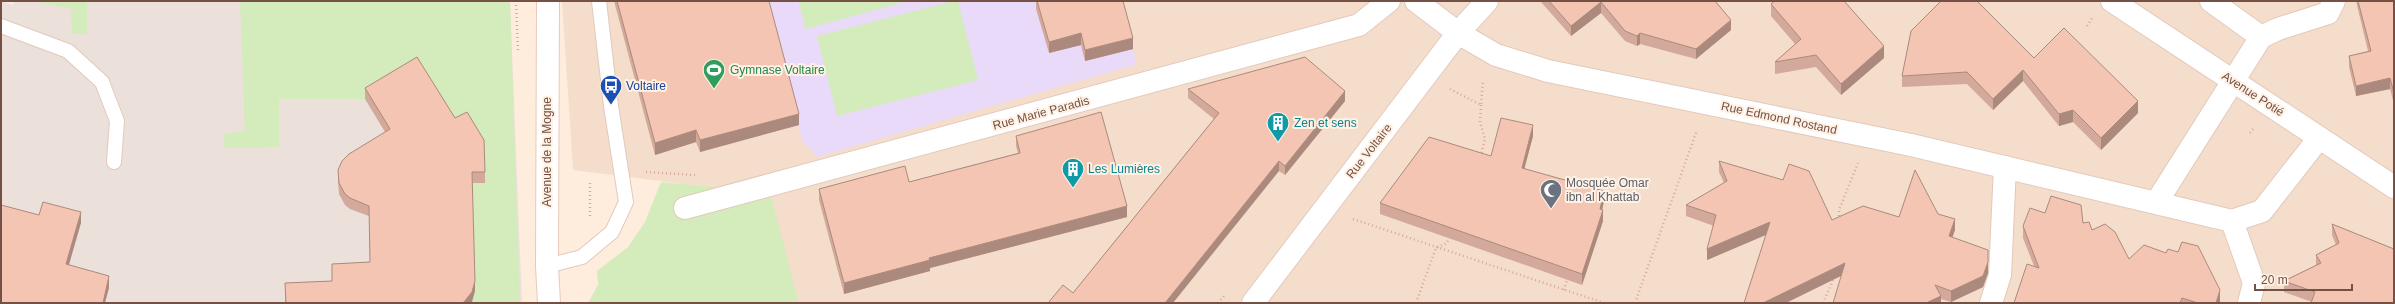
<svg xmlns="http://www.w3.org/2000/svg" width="2395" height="304" viewBox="0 0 2395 304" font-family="Arial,sans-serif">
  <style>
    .residential { fill: #f5ddcb }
    .industrial { fill: #ebe0da }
    .education { fill: #eadaf9 }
    .green { fill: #d4ebbb }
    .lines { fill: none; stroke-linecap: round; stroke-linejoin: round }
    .service-casing { stroke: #e3c9bc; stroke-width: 16 }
    .pedestrian-casing { stroke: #e3c9bc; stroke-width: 24 }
    .minor-casing { stroke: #e3c9bc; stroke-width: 24 }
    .tertiary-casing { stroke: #e3c9bc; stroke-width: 24 }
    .secondary-casing { stroke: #e9c9b8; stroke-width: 24 }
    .path { stroke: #d9a897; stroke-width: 2.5; stroke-dasharray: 1 3; stroke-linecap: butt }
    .service { stroke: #fff; stroke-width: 14 }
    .pedestrian { stroke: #fff; stroke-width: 22 }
    .minor { stroke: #fff; stroke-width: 22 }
    .tertiary { stroke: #fff; stroke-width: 22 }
    .secondary { stroke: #fff; stroke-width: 22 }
    .wall { fill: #d2a99a }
    .shaded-wall { fill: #ab8a7d }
    .building { fill: #f4c5b3; stroke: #ab8a7d }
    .labels { text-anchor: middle; stroke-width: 4; stroke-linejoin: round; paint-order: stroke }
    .leisure-label { font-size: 12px; fill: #27864d; stroke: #fff1e4; text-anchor: start }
    .transit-label { font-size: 12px; fill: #164399; stroke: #fff1e4; text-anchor: start }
    .street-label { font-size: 12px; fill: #745045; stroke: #fff1e4 }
    .culture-label { font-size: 12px; fill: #0d838f; stroke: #fff1e4; text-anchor: start }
    .worship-label { font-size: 12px; fill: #5b616d; stroke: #fff1e4; text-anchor: start }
  </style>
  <rect width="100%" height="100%" fill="#feeddd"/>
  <path class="residential" d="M562 1H2394V303H799L769 192 708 187 573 170Z"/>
  <path class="industrial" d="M1 1 13 5 14 1H510L522 303H1Z"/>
  <path class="education" d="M766 1H1120L1137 64 817 157 802 141Z"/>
  <path class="green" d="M36 1H87V34H72L71 9Z
    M240 1H510L520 303H472L475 291 472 183 485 182 455 129 417 67 365 99H279V147L224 148V134L245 131Z
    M798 1H908L806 29Z
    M954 1H958L978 80 837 116 817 36Z
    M661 182 770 192 799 303H588L598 285 597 271 628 247 645 222Z"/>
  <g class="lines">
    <g class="service-casing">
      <path id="service" d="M1 26 68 51 102 82 117 121 114 162
        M547 266 582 257 612 232 626 202 611 106 599 1"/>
    </g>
    <g class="pedestrian-casing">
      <path id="pedestrian" d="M2232 221 2254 283 2249 303
        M1991 303 2000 275 2005 167"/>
    </g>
    <g class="minor-casing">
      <path id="minor" d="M1416 1 1458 33 1496 55 1548 71 1911 145 2232 221 2262 211 2319 138
        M2261 37 2278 29 2328 13 2334 1
        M2156 203 2261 37 2211 1
        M685 208 1359 25 1389 1
        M1253 303 1458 33 1487 1"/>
    </g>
    <g class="tertiary-casing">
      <path id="tertiary" d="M2112 1 2394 187"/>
    </g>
    <g class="secondary-casing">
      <path id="secondary" d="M548 1 547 266 549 303"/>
    </g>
    <path class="path" d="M516 1 518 51
      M2087 26 2092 18
      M1450 89 1481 105 1483 80
      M1481 105 1480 122 1485 139 1481 155
      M2250 133 2254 128
      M646 172 695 175
      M590 183V219
      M1353 219 1604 303
      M1839 220V210L1858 163
      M1564 290 1568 277
      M1218 303 1226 294
      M1416 303 1436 248 1447 243 1449 238
      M1635 303 1697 130
      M1823 303 1834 278"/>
    <use href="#service" class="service"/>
    <use href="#pedestrian" class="pedestrian"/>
    <use href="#minor" class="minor"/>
    <use href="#tertiary" class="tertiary"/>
    <use href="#secondary" class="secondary"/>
  </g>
  <path class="wall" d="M614 1H769L799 125 700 152 696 142 655 155Z
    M1036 1H1037L1133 49 1085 61 1081 45 1049 53 1036 9Z
    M1541 1H1715L1731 30 1696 59 1640 44 1637 46 1625 41 1601 13 1571 36 1541 2Z
    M2356 1H2394V104L2390 89 2356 96 2349 67V56L2368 51Z
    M1771 4 1884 58 1841 95 1816 67 1775 74V62L1795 44 1771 16Z
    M2034 58 2138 113 2101 150 2073 122 2059 126 2023 81 1993 110 1967 84 1902 87V76Z
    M365 88 485 172V183H472L475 291 471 303H285V283L332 281V264L370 262 369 216 350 209 345 205 339 194 338 181V170L385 132 365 99Z
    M1188 89 1345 101 1285 175 1279 171 1073 293 1214 119 1188 98Z
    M1016 136 1127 217 930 268V271L844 294 819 200V189L909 182 1018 153 1016 146Z
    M1533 136 1524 168 1604 201 1602 210 1603 221 1582 285 1380 214V203L1491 156Z
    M1719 161 1832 220 1899 217 1938 214 1955 230 1952 237 1988 261V273L1983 287 1951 302 1941 299V303L1841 276 1766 235 1707 260 1714 226 1686 216V205L1724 183 1719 172Z
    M2083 223 2129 259 2220 301V303H2014L2034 266 2023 238V226Z
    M2332 224 2394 249 2312 302 2284 292V281L2316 265V255L2336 245 2332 235Z"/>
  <path class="shaded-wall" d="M1601 2V13L1571 36V26Z
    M1731 20V30L1696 59V49Z
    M1081 33V45L1049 53V42Z
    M1640 33V44L1637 46V36Z
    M1133 38V49L1085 61V50Z
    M1884 46V58L1841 95V84Z
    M2023 70V81L1993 110V99Z
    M2390 78V89L2356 96V86Z
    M1345 91V101L1285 175V166Z
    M2138 101V113L2101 150V138Z
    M2073 110V122L2059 126V114Z
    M799 114V125L700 152V140Z
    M1533 125V136L1522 178V168Z
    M696 130V142L655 155V143Z
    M1279 161V171L1173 303H1165Z
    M1604 191V201L1600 220V209Z
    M1127 206V217L930 268V271L844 294V283L929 258Z
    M1603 210V221L1582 285V274Z
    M81 212V223L66 275V264Z
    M1955 219V230L1949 247V236Z
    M1770 222V233L1707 260V249Z
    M1988 250V273L1983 287 1951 302V291Z
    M1845 263V274L1786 303H1763Z
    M109 276V288L105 303H102Z
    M475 281V291L472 302 471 303H462Z
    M2220 290V303H2216Z
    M1941 296V303H1926Z"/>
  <path class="building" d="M617 1H769L799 114 700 140 696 130 655 143Z
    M1037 1H1123L1133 38 1085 50 1081 33 1049 42Z
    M1549 1H1715L1731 20 1696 49 1640 33 1637 36 1625 31 1601 2 1571 26Z
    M1775 1H1844L1884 46 1841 84 1816 55 1775 62 1801 39 1771 4Z
    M1941 1H1977L2034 58 2064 28 2138 101 2101 138 2073 110 2059 114 2023 70 1993 99 1967 72 1902 76 1911 31Z
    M2358 1H2394V93L2390 78 2356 86 2349 56 2371 51Z
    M417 57 455 118 467 112 484 140 485 172H472L475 281 472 292 464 302 462 303H286L285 283 332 281V264L370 262 369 206 350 198 345 194 339 183 338 170 342 161 349 154 390 129 365 88Z
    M1305 57 1345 91 1285 166 1279 161 1165 303H1048L1063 285 1073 293 1219 113 1188 89Z
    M1101 112 1127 206 929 258 930 260 844 283 819 189 905 166 909 182 1020 153 1016 136Z
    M1501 118 1533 125 1522 168 1604 191 1600 209 1603 210 1582 274 1380 203 1429 137 1491 156Z
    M1719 161 1783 180 1789 164 1809 171 1832 220 1863 206 1899 217 1915 170 1938 214 1955 219 1949 236 1988 250V262L1983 276 1951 291 1935 285 1941 296 1926 303H1833L1845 263 1763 303H1744L1770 222 1707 249 1716 215 1686 205 1727 181Z
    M2051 196 2081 205 2083 223 2089 222 2092 230 2105 224 2115 232 2129 259 2144 245 2166 253 2168 249 2178 252 2182 242 2198 246 2220 290 2216 303H2198L2182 298 2180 303H2014L2027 264 2039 268 2023 226 2030 208 2045 213Z
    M43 202 81 212 66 264 109 276 103 303H1V205L39 215Z
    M2332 224 2394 249V303H2311L2315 292 2284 281 2321 263 2316 255 2339 243Z"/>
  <defs>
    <g id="stadium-pin" transform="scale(1.15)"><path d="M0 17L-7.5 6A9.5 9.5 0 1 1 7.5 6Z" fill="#2e9e5b" stroke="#fff1e4"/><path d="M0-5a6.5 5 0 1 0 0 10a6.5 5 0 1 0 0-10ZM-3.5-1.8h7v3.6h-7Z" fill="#fff"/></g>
    <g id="bus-pin" transform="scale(1.15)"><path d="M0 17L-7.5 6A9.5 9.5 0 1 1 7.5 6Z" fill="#1a4fb4" stroke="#fff1e4"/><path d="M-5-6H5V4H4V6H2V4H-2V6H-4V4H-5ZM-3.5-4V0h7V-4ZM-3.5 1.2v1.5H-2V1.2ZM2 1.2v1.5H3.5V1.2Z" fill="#fff"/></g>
    <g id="building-pin" transform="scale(1.15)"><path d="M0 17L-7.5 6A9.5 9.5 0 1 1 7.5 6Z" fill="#0f9aa8" stroke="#fff1e4"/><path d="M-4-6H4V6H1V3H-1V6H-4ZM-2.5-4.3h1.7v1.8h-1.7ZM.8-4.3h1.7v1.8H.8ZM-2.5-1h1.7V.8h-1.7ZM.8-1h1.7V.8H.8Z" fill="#fff"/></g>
    <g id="mosque-pin" transform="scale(1.15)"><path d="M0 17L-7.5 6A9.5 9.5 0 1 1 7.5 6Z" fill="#6b7280" stroke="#fff1e4"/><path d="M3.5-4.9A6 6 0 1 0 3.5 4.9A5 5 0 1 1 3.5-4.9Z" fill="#fff"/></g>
  </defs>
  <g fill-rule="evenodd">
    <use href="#stadium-pin" x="714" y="70"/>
    <use href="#bus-pin" x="611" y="86"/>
    <use href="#building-pin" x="1278" y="123"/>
    <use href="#building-pin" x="1073" y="169"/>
    <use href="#mosque-pin" x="1551" y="190"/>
  </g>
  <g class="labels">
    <g class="leisure-label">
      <text x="730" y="74">Gymnase Voltaire</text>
    </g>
    <g class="transit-label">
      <text x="626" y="90">Voltaire</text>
    </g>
    <g class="street-label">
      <text transform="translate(2253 94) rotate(33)" y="4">Avenue Potié</text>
      <text transform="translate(1041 113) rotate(-15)" y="4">Rue Marie Paradis</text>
      <text transform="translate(1779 118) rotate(12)" y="4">Rue Edmond Rostand</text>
      <text transform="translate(1369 151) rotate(-52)" y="4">Rue Voltaire</text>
      <text transform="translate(547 152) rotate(-90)" y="4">Avenue de la Mogne</text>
    </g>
    <g class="culture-label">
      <text x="1294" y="127">Zen et sens</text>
      <text x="1088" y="173">Les Lumières</text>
    </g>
    <g class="worship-label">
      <text x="1566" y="187">Mosquée Omar<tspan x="1566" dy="14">ibn al Khattab</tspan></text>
    </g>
  </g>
  <rect width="2395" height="304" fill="none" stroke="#745045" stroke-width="4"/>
  <path d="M2255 284v6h97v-6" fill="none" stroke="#745045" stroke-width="2"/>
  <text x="2261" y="284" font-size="12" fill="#745045" stroke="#fff1e4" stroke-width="3" paint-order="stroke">20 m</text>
</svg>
